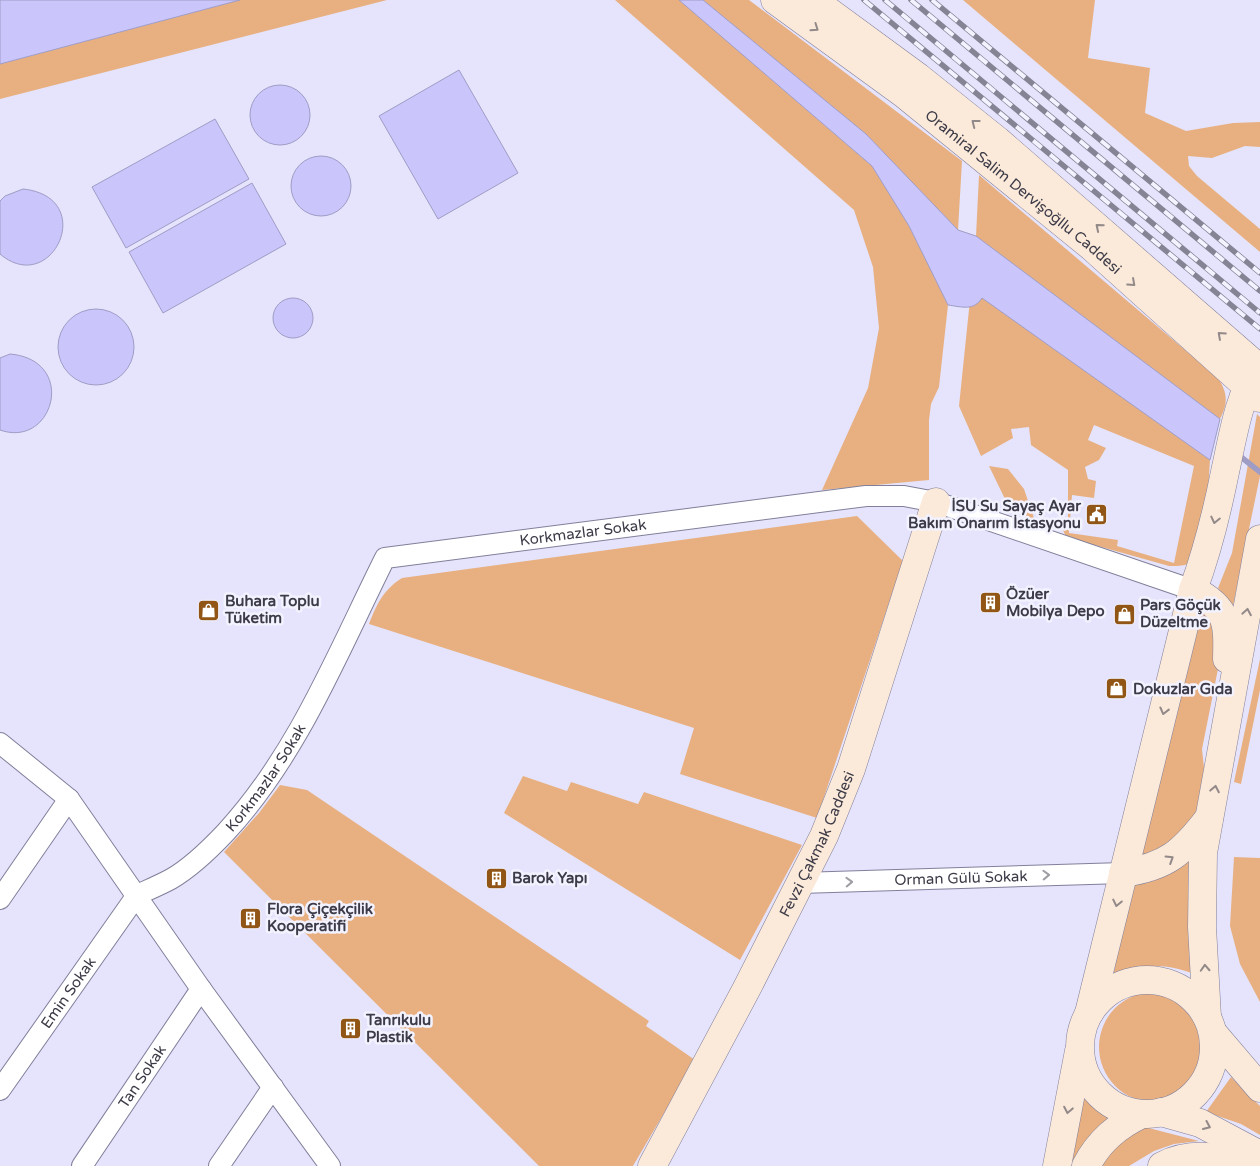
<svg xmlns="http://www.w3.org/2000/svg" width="1260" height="1166" font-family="'Varela Round',sans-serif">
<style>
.green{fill:#e8b081;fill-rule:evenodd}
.water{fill:#cac5fb;stroke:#9f9cc5}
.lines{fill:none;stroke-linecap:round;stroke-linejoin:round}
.stream{stroke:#9f9cc5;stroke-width:5.5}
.street-casing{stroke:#817f9a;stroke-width:22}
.secondary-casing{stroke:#817f9a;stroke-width:29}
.street{stroke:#fff;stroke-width:20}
.secondary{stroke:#fbe9da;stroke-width:28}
.rail-casing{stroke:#858495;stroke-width:5.5}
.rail{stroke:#f3f2ff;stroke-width:4;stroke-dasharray:11;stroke-linecap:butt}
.oneway{stroke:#928989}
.oneway2{stroke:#9e9da3}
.labels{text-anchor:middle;stroke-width:5;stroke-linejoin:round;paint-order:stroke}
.street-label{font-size:15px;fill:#3c3b47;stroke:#f3f2ff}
.poi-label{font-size:15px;font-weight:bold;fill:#3c3b47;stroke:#f3f2ff;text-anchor:start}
</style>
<rect width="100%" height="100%" fill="#e5e4fc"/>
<path class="green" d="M240,0H387L0,99V64Z
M615,0H679L872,166L909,226L948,305L939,387L931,404L929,420V480L822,490L868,388L879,328L873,267L854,210Z
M703,0H749L962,161L958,230L866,134Z
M963,0H1095L1088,58L1150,68L1145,113L1186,131L1233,123L1260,122V147L1245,146L1212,158L1188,156L1189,166L1197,176L1260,229V252Z
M979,175L1218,378C1228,393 1228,404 1220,419L976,236Z
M971,290L1210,460C1208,482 1209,556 1185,565C1181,566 1174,566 1169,566L1066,537L1060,523L1068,522V470L1031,445L1029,427L1011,429L1013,438L981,456L959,406ZM1094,425L1194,466L1174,563L1117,546L1118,540L1069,533L1072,495L1094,498L1096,481L1088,479L1085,467L1099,460L1106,448L1088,440Z
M1257,414L1260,417V476L1233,606L1218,588L1232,553Z
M989,466L1008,469L1024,489L1036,524L1005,499Z
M857,516L903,561L817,818L680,774L694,728L369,624C377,604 383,590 402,578Z
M1199,613H1208L1215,619L1219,664L1202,749L1205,777L1199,807L1192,823L1180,838L1138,861Z
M1260,659V690L1241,784L1234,782Z
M523,776L567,791L571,782L638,804L644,792L802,845L740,960L504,813Z
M280,785L307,790L649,1021L646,1026L695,1060L633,1166H539L224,852L259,813Z
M1194,854L1196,975C1167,963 1141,963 1113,976L1133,880Z
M1234,857L1260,858V1002L1240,964L1230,926Z
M1099 1047a55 55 0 1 1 110 0a55 55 0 1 1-110 0Z
M1231,1077L1260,1106V1135L1241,1124L1206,1112Z
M1086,1091L1111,1115L1101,1125L1075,1166H1069Z
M1141,1126L1199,1141L1174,1144L1154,1151L1129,1166H1098L1109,1144Z"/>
<path class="water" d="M0,0H240L0,64Z
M679,0H703L866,134L958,230L976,236L1220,419L1210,460L982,298C974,311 962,307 948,305L909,226L872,166Z
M459,70L518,173L438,219L379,116Z
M250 115a30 30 0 1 1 60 0a30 30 0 1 1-60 0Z
M215,119L249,179L126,248L92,187Z
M291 186a30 30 0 1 1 60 0a30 30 0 1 1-60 0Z
M252,183L286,244L163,313L129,252Z
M23,189C99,197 52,298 0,254V201L5,196Z
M273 318a20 20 0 1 1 40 0a20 20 0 1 1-40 0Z
M58 347a38 38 0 1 1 76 0a38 38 0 1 1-76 0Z
M10,354C78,360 54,449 0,430V358Z"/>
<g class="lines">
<path class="stream" d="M1236,453L1260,472"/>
<defs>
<g id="street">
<path d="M0,743L69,799L201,989L330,1166"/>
<path id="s1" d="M800,883L1123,873"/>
<path d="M0,899L69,799"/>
<path id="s2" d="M0,1090L137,895C148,890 160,885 171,879C192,867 210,849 226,832C298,754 338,652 385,558L866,496H904L936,502L1193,590"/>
<path id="s3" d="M82,1166L201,989"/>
<path d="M219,1166L273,1087"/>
</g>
<g id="secondary">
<path id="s4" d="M775,0L904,94L1092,247L1260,398"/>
<path d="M813,0L918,77L998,141L1260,369"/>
<path d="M1193,590C1228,608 1228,623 1227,659"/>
<path d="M1123,873C1167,867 1183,852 1209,818"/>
<circle cx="1147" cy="1047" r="67"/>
<path d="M1089,1013L1193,590C1207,552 1217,512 1225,472C1233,436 1238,399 1258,367"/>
<path d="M1207,1017L1202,927L1203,853L1260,539"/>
<path d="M1213,1033L1260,1088"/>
<path d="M1161,1112L1200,1123L1260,1155"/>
<path id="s5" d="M652,1166L747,988L824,836L851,769L936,502"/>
<path d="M1057,1166L1079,1051"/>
<path d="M1086,1166C1099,1141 1117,1126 1142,1114"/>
<path d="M1162,1166C1186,1153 1219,1154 1244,1166"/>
</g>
</defs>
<use href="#street" class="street-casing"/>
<use href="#secondary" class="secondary-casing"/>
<use href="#street" class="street"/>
<use href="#secondary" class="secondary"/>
<defs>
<path id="rail" d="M864,0L1260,329
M885,0L1260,313
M911,0L1260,291
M932,0L1260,273"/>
</defs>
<use href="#rail" class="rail-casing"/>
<use href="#rail" class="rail"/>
</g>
<defs><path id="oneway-chevron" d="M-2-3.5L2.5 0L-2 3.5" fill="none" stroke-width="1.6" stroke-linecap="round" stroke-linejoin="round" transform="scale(1.25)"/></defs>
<g class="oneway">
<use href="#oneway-chevron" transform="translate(815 28) rotate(35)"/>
<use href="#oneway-chevron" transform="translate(975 123) rotate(-142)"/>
<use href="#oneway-chevron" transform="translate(1099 227) rotate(-140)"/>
<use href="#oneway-chevron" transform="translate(1132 283) rotate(42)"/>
<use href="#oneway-chevron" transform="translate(1221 335) rotate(-138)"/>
<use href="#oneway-chevron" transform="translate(1215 520) rotate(103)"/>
<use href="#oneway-chevron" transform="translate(1247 612) rotate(-80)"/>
<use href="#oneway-chevron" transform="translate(1164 711) rotate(104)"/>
<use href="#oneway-chevron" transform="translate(1215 789) rotate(-79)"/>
<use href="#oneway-chevron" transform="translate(1170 859) rotate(-32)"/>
<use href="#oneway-chevron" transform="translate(1117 903) rotate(102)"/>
<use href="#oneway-chevron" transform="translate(1205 968) rotate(-93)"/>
<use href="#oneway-chevron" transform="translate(1068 1110) rotate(101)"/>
<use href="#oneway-chevron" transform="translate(1207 1126) rotate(24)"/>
</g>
<g class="oneway2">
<use href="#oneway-chevron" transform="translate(1046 875) rotate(-2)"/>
<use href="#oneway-chevron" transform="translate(849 882) rotate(-2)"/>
</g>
<defs>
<symbol id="civic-square" viewBox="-11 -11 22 22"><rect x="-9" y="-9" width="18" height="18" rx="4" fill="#915515" stroke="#f3f2ff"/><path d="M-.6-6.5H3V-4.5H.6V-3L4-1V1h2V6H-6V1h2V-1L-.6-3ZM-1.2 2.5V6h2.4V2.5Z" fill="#fff"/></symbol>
<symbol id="building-square" viewBox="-11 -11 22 22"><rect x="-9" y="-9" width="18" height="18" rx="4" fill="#915515" stroke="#f3f2ff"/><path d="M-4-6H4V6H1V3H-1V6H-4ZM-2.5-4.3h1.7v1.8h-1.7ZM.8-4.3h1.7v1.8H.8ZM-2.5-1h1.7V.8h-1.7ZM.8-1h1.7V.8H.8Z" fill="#fff"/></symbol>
<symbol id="shop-square" viewBox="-11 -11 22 22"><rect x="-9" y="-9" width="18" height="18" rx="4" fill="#915515" stroke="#f3f2ff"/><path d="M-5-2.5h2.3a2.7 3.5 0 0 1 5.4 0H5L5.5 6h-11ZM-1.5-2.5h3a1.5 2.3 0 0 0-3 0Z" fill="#fff"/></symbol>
</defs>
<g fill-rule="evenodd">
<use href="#civic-square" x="1084" y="502" width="25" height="25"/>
<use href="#building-square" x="978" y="590" width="25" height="25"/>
<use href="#shop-square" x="196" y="598" width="25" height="25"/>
<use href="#shop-square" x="1112" y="602" width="25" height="25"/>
<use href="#shop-square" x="1104" y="676" width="25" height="25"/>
<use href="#building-square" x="484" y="866" width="25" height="25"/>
<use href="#building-square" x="238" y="906" width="25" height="25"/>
<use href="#building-square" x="338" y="1016" width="25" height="25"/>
</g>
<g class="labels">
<g class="street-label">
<text dy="5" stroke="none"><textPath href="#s4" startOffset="314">Oramiral Salim Dervişoğllu Caddesi</textPath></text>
<text dy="5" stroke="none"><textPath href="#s2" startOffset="866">Korkmazlar Sokak</textPath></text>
<text dy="5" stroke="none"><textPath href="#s2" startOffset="416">Korkmazlar Sokak</textPath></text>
<text dy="5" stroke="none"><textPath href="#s5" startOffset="362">Fevzi Çakmak Caddesi</textPath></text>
<text dy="5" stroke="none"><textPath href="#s1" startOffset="161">Orman Gülü Sokak</textPath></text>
<text dy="5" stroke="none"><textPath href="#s2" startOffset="119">Emin Sokak</textPath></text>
<text dy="5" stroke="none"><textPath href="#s3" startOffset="108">Tan Sokak</textPath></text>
</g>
<g class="poi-label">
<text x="1081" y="511" text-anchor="end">İSU Su Sayaç Ayar<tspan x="1081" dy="17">Bakım Onarım İstasyonu</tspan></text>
<text x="1006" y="599">Özüer<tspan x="1006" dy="17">Mobilya Depo</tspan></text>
<text x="225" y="606">Buhara Toplu<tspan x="225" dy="17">Tüketim</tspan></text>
<text x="1140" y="610">Pars Göçük<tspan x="1140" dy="17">Düzeltme</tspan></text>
<text x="1133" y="694">Dokuzlar Gıda</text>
<text x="512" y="883">Barok Yapı</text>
<text x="267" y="914">Flora Çiçekçilik<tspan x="267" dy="17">Kooperatifi</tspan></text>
<text x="366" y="1025">Tanrıkulu<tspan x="366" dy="17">Plastik</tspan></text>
</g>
</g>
</svg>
